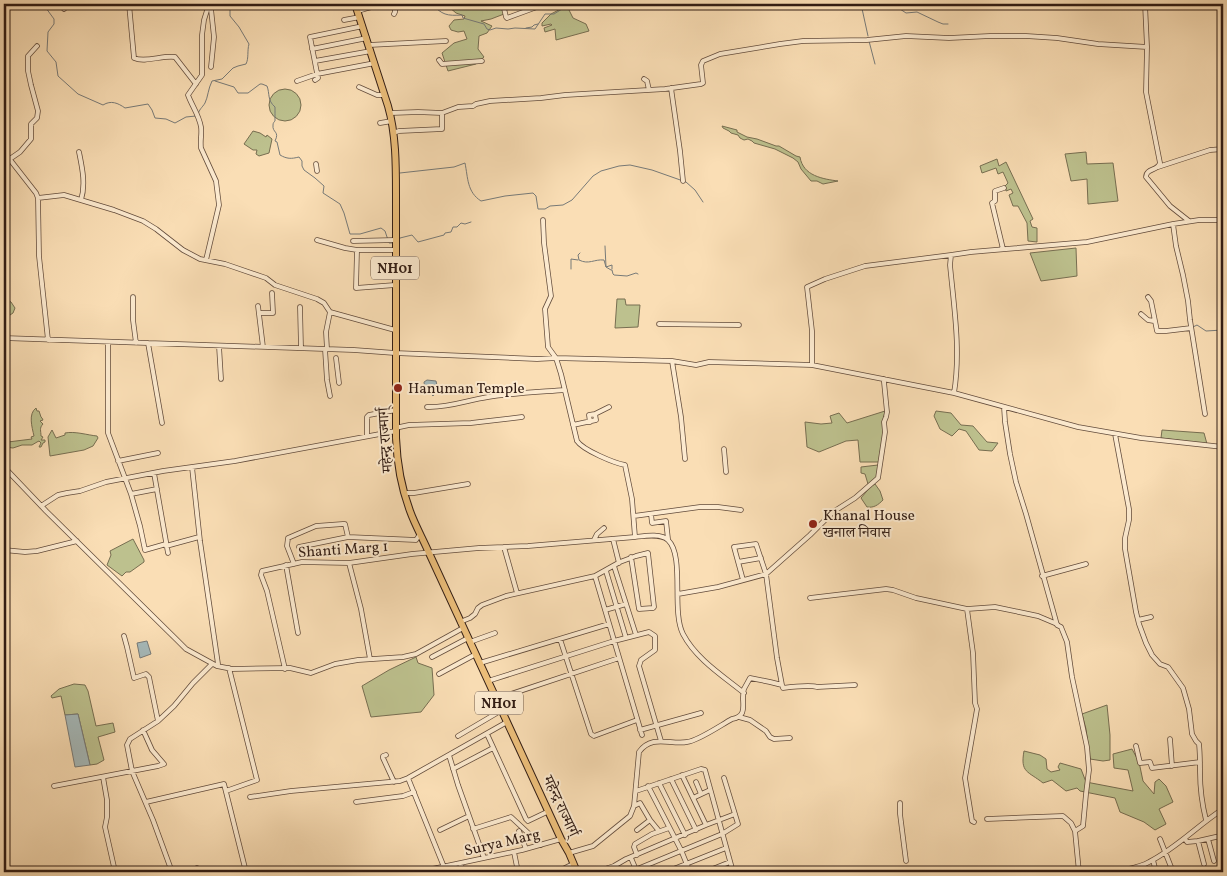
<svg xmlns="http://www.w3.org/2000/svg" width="1227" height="876" font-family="Vollkorn,'Noto Serif Devanagari',serif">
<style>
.green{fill:#bdc18e;stroke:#776e51}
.water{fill:#a5b9ba;stroke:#777a78}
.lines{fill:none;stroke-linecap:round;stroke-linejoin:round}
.stream{stroke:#777a78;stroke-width:1}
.minor-casing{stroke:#634c3c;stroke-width:5.5}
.highway-casing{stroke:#311c14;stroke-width:8}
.minor{stroke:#fceacf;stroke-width:4}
.highway{stroke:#edbf7a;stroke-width:6}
.poi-dot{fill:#8f2418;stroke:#fceacf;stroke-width:2}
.labels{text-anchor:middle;stroke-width:4;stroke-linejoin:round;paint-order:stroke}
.shield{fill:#fceacf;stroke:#6e5a4c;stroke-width:1}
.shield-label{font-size:14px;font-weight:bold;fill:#311c14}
.poi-label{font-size:15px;fill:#311c14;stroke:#fceacf;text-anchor:start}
.street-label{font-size:15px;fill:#311c14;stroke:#fceacf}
</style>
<rect width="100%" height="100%" fill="#fadeb5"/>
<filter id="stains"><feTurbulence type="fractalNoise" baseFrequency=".004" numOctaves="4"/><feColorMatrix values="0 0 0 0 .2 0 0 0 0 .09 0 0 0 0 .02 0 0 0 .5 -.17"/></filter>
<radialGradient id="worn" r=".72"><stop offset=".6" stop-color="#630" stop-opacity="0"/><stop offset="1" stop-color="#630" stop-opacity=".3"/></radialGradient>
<path class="green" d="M435,4H469L470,5L471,4H494L504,6V14L491,19L481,21L492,26L487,33L479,36L478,49L484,57L476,64L448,71L442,53L454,43L467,39L464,31L458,32L451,30L449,26L454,20L464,19L465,16L456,13L449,7L444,9Z
M570,4H578L569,10L573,18L586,24L589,31L556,40L555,29L545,32L544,28L552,25L551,24L542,26V23L551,14Z
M269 105a16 16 0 1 1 32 0a16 16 0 1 1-32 0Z
M722,126L737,130V132L747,137L757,139L776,146H779L796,156L800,157C803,176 823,179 838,181L823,184L817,181H811L801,169L798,162L793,158L775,149L754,143L752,141L748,139L744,140L740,138L738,135L731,133L729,131L723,128Z
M253,131L260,133L266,137L267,135L272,139L269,153L259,156L256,154L257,150H253L244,144Z
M1086,152L1087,164L1113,163L1118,201L1088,204L1087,179L1071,181L1065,154Z
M997,159L999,166L1006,162L1033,219L1030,221L1032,227L1037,228V242L1028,241L1027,223L1018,206H1013L1009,195L1013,193L1011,189L1006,191L1005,186L1008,183L1003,172L998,174L996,168L982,173L980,166Z
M1076,248L1077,276L1041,281L1030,253Z
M6,299L11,302L15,308L13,313L7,317L4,316V300Z
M617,299H625L626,305H640L638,327L615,328Z
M36,408L37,411H39L41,417L42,418L43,420L40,421L43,424C39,428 41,431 41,436L43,437L41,440H45V442L43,443L41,447H39L41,443L39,441L37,442L32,445H22L13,448L5,447V443L8,442L32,439L31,437L34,436C32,427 28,414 36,408Z
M885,411L883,421L884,432L879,462H860L858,440L846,441L819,452L807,447L805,422L821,424L832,423L830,416L839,413L847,423Z
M936,411L951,413L961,425L973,426L987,442L998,443L992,451L979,450L966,431L959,429L952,436L940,429L934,416Z
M52,430L56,438L65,435V433C75,431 87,435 97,436L98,438L93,446L84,450L50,456L48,437Z
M1162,430L1204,433L1207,444L1161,438Z
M878,465V478L868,484L865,474L861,473V467Z
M875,484L880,491L883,500C878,505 874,508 867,507L861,498L871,486Z
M133,539L144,560V562L130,572H126L122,576L107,565L111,555L110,551Z
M416,657L418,663L432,668L434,695L421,712L371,717L362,686L389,670Z
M74,684L85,685L88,691L96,726L113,723L115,732L98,737L104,760L97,764L90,765L78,714L65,715L61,696L52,698L51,696L59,689Z
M1107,705L1110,735V760L1103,761L1090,759L1086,729L1082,714Z
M1132,749L1139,762L1143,781L1154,794L1155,782L1159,779L1166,786L1173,802L1159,809L1166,824L1155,830L1144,822L1120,812L1115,798L1080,791L1077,788L1066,791L1052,780L1043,783C1028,771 1020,773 1024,751L1040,755L1046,759L1047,769L1051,772L1060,770L1058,767L1060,763L1081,769L1086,782L1133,791L1128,770L1114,768L1113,754Z"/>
<path class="water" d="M427,380L436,381L438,390L433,396L431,394L427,393L425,390L424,382Z
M147,641L151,654L140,658L137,643Z
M78,714L90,765L75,767L65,715Z"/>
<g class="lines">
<path class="stream" d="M43,4L54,19V24L48,32L47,51L56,62L58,76L78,94L103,105C111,100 118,103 125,108L148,104L152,110L155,118L166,119L175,123L186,117L196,116
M432,4C442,15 447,16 462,15L463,18L484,24L487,29L490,30L496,28L508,29L515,28L535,29L545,14H554L570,4
M861,4L868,36
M899,4L900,9L906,13L917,12L938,22L943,24H948
M526,28L532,27L534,25L538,24
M869,41L875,64
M215,81L234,87L238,93H248L260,84H262L267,86C270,94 267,100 275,107C275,111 275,116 275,121C274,122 273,123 273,125C272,133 280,131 275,141L277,142L280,155C287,159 291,159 299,157L302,161V166L304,170L315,178L324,186L323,193L340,204L344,213L350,234H360L381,228L385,231L389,243H393
M198,115C199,109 202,108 205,103C208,97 208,89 212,81L222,79L233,68L238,66L246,64C249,58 247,51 249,44L239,27L230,16V6L231,4
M400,173L454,167L465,163C468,178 467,192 481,201L505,196L533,193L536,196L538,209H545L550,206L563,205L572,200L593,176L601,171L619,166L630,165L652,170L686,182L695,190L703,202
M398,241L400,238L412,235L418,242L444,235L445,233L451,232L453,227H457L461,223L465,224L471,222
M605,246L606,267L612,265V269
M580,253L578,255L579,260C589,265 594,259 604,260L606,267L611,270H612L613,274L614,275L627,276L636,273L638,274
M571,269V259L578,260
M1191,328L1197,325L1206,331L1223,330"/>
<defs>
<path id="minor" d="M129,4L134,58C145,63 163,55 175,57L196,84
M503,4L506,17L507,18L545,4
M1145,4L1147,47L1146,92L1160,163C1158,171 1146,168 1146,177L1170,206L1189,221
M209,6L211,9L214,37L211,67
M470,7L474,4
M64,9L69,4
M358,11C368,8 385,2 395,8V12L394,14
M344,20L360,17
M369,45L446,41
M312,49L367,38
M439,60L442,64L482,61
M315,61L371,51
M644,79L647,81L649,90
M315,80L318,78L310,37L363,26
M297,81L317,74L375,63
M359,87L377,95H385
M671,88L680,151L683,181
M391,113L418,112L442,113L458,107L473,106L476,104L490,101L541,98L565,95L665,89L701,84L703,83L701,65L703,61L720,54L780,44L803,41L867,40L906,36L949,38L990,36H1026L1057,38L1098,44L1147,47
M380,123L392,121
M393,133L399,131L442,129V113
M4,152L36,193L38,198L39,256L48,340
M79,152C82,167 86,184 81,200
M4,163L20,152L31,139V124L37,118L38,111L31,85L28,71V56L37,46
M316,164L317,171
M1158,167L1210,150L1223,149
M38,198L64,195L114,210L143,221L156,229L183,250L200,259L225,264L266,278L275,285L317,299L324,303L330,312L395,330
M1173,224L1176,246L1183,275L1188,301L1190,320L1205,414
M317,240L345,248L357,250H395
M353,241L395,240
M1003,249L992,203L995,201V191L1004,188
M357,250L356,288L395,285
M951,255L950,265C954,307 961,351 954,393
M206,260L219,205L216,181L201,148C200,140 202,134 201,127C199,115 192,106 188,95L202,75V35L204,20L209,4
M133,297V320L136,343
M1148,297L1151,301L1157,331H1166L1191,328
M258,306L263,347
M300,307L301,348
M259,313H273L272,293
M1141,314L1148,320L1154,321
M659,324L739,325
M4,338L354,350L395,353L537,359L556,358L672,361L696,365L709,362L812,365L954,393L1078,427L1141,438L1223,447
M108,342V433L131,494L140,526L145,550L166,544
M148,343L162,423
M219,346L221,379
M325,349L327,380L330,396
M327,349L326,332L330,312
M336,358L339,383
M672,361L681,417L685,459
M812,365V331L807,287L825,279L865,266L951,255L971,252L1087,242L1173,224L1199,220H1223
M427,407C448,408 468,400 488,397C514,393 539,392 565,390
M1004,407L1005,422L1010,454L1016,482L1026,514L1054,614L1057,625L1061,627L1067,642L1072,677L1087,747L1089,770L1086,794L1083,826L1075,831
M590,422L589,415L595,414L609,407
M573,425L596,420L595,414
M395,428L409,425L471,423L522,417
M1115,434L1129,509V520L1125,538V549L1136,612L1139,624L1146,643L1152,655L1160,664L1168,667L1183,688L1189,709L1192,734L1196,741L1199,744C1200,753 1200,762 1200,772C1200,788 1202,804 1206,820
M367,436V417L369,415L396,410
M724,449L726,472
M118,461L158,453
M4,467L46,511L178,641L186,649L217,666L232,669L290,668L311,673L335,664L358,660L403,657L416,654L463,628
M192,467L200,541L218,664L217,666
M154,473L168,553
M404,493H414L468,484
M131,494L157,489
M41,506L58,495L67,493L80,491L106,482L163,471L235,461L396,431
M651,514L652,523L666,521L668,539
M634,516L700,507H718L741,510
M635,537C644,536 661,533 668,540C685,556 671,611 683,634C696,659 723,676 744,693
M613,539L619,563
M594,540L597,534L604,528
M166,546L199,537
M299,547L348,537L416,540L420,534
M504,547L517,593
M4,550L25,552L37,551L77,541
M738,562L761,558
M349,563L361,609L370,659
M294,564L287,546L288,538L316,526L343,524H345L348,537
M286,565L298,633
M614,566L636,635
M606,571L626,638
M595,576L642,735
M1042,576L1086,564
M743,580L734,547L756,544L766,574L777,658L782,685
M678,594L718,587L766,574L810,535L833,512L855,498L878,478L885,432L884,422L886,417L887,412L884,382V379
M810,598L886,589L893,590L916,598L967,609
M605,610L626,604
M1138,620L1151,617
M460,622L470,618L475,614L478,608L482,605L506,596L595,576L620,562L636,556L648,553L654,607L653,608L639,609L631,557
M124,636L127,647L134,678L146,674L149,677L158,721
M560,639L591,734L594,736L637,720
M470,642L495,633
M432,657L468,638
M480,663L609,624
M285,669L267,591L261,575L262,571L302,562L349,563L412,554L479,548L528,546L635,537L632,499L625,465C614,463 583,450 577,441L561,374L556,358L548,347L545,309L551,296L544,243L543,220
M439,674L476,654
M488,681L614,641L649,632L655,636V650L641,660L639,666L661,741
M496,699L619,658
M739,717L750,720L766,731L770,737L774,739L790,738
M640,730L701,713
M487,734L526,819L528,821L549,811
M458,736L502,710
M1170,739L1172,766
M1136,746L1140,763L1150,762L1152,768L1200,762
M386,755L383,756V758L394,782
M449,755L458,785L484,858
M453,769L493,748
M682,775L706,825
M103,777L107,800V817L105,827L114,867
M408,778L446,872
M671,779L696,830
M696,782L701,794
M659,783L685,835
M54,786L158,766L164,764L152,750L143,730
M648,786L681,850L690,872
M226,791L257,780L229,668
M636,791L701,769L705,770L733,872
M250,797L291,791L400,781L408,778L507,722
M693,798L710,790
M146,802L224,784L246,872
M356,802L403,796L414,792
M900,803V814L906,861
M634,806L640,803L650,820L637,830
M987,819L1063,816L1071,823L1075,831L1079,872
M650,820L659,831
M974,822L972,821L965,778L977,709L975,703L973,653L967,609L995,607L1038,616L1057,624
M473,829L511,817L541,845
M440,830L469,816
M519,831L526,849
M1160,839L1171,867
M1185,839L1187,842L1198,841L1220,836L1223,850
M1208,839L1214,861
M1198,841L1204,864
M514,852L518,872
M569,853L593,846L630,816L634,806L639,752C652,734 670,745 687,742C698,741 721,725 732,719C750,716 740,701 744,689C746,685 748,682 750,678L770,682L782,685L783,688C791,687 811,685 817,687L855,685
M637,855L634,847L635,844L652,834L669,828
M631,858L637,872
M1153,860L1156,872
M1143,865L1144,872
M197,868L198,872
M172,872L153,820L132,771L127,745L130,739L158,721L174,706L193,683L212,664
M418,872L522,850L561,839
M460,872L463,869L460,864
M557,872L573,864
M596,872L614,866L626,859L706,825L735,814
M630,872L722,834L738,824L724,778
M666,872L726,848
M705,872L730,862
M1115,872C1126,869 1139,868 1149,862C1177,848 1198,825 1223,809"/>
<path id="highway" d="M355,4L388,106C396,134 396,165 396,194V438C397,463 401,487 410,511C415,525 423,539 429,553L561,839L569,853L577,872"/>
</defs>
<use href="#minor" class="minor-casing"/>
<use href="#highway" class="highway-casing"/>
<use href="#minor" class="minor"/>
<use href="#highway" class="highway"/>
</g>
<g class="poi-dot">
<circle cx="398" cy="388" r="5"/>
<circle cx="813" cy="524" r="5"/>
</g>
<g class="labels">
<g class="shield">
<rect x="371" y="256.5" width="48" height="23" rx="4"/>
<rect x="475" y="691.5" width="48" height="23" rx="4"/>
</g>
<g class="shield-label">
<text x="395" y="273">NH01</text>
<text x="499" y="708">NH01</text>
</g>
<g class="poi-label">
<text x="408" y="393">Hanuman Temple</text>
<text x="823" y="520">Khanal House<tspan x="823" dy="17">खनाल निवास</tspan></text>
</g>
<g class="street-label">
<text transform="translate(385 440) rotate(-94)" y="5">महेन्द्र राज्मार्ग्</text>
<text transform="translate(343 549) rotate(-4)" y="5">Shanti Marg 1</text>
<text transform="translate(561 806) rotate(65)" y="5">महेन्द्र राज्मार्ग्</text>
<text transform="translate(502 842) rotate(-13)" y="5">Surya Marg</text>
</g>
</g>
<rect width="1227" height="876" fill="none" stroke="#fadeb5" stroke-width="20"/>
<rect x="5" y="5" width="1217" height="866" fill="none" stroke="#311c14" stroke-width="2.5"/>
<rect x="10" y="10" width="1207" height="856" fill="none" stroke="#311c14"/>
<rect width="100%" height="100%" filter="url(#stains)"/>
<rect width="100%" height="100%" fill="url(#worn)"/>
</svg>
